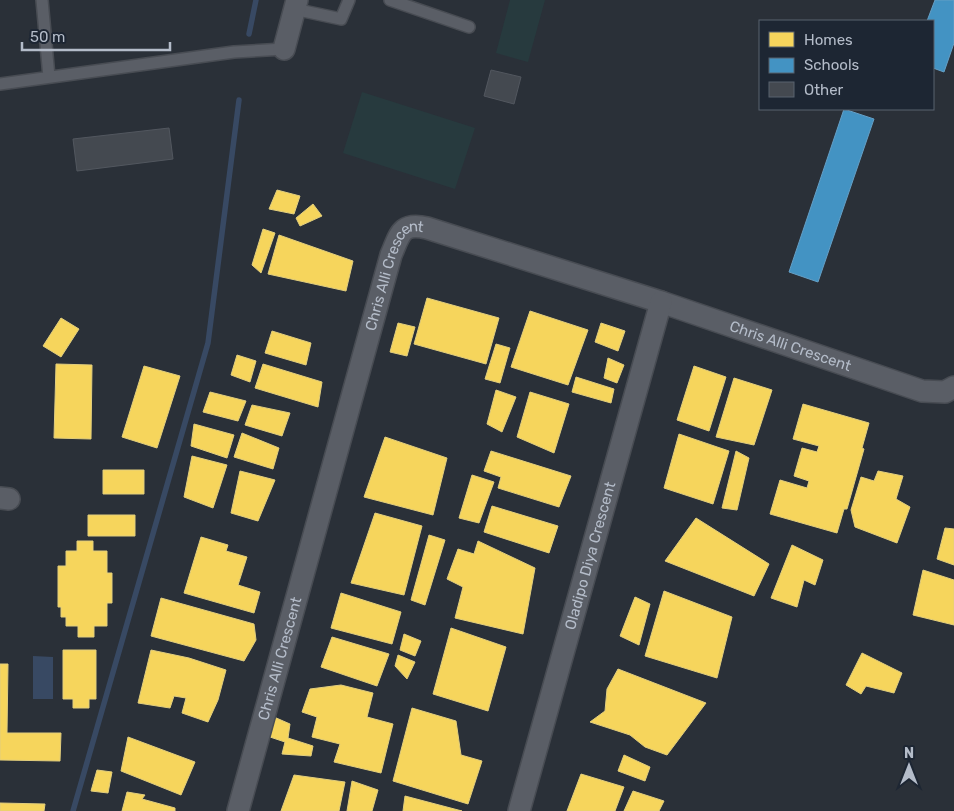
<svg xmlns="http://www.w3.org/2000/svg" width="954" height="811" font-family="Rubik,sans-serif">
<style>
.green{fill:#273a3e}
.water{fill:#384963}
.homes{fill:#f6d55c;stroke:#e2ce7d}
.schools{fill:#4393c3;stroke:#659fc5}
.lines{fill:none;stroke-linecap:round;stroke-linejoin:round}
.stream{stroke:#384963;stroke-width:5.5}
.building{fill:#444950;stroke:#52575f}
.service-casing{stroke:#484c53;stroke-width:14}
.minor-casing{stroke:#484c53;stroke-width:24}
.service{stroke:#5a5e66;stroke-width:11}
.minor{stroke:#5a5e66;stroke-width:21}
.labels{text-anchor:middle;stroke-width:5;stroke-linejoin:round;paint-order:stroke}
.street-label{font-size:15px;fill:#b4bcc9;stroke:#1d2633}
</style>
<rect width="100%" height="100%" fill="#2a3038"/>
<path class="green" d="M510,0H545L528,62L496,53Z
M362,92L475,128L455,189L343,153Z"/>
<path class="water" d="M33,656L53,657V699H33Z"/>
<path class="homes" d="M277,190L300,196L294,214L269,209Z
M313,204L322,216L300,226L296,218Z
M263,229L275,233L261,273L252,265Z
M279,235L353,261L346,291L268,274Z
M427,298L499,318L486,364L414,344Z
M530,311L588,330L568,385L511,367Z
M61,318L79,329L61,357L43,346Z
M398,323L415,327L407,356L390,352Z
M601,323L625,331L618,351L595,342Z
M272,331L311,343L306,365L265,353Z
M496,344L510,348L500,383L485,379Z
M237,355L256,361L250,382L231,375Z
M608,358L624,365L617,383L604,378Z
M56,364L92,365L91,439L54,438Z
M263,364L322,382L318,407L255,388Z
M144,366L180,376L157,448L122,437Z
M694,366L726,377L709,431L677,420Z
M576,377L614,389L611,403L572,392Z
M734,378L772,390L754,445L716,437Z
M496,390L516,397L502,432L487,424Z
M210,392L246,401L238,421L203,412Z
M530,392L569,404L554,453L517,437Z
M803,404L869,423L862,448L864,449L847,509H844L837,533L770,514L780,480L807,488L809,481L794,476L802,448L817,452L819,446L793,439Z
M252,405L290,413L282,436L245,425Z
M194,424L234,435L227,458L191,446Z
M242,433L279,448L273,469L234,457Z
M679,434L729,451L713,504L664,488Z
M385,437L447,458L433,515L364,497Z
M491,451L571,476L559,507L498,488L501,477L484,471Z
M736,451L749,458L737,510L722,508Z
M192,456L227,465L213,508L184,497Z
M103,470H144V494H103Z
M240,471L275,480L258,521L231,513Z
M878,471L903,476L896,499L910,507L897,543L855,527L851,510L861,477L874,481Z
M472,475L494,482L479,523L459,518Z
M492,506L558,526L549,553L484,532Z
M375,513L422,526L404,595L351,583Z
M88,515H135V536H88Z
M696,518L769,564L754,596L665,561Z
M945,528L954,529V565L937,559Z
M429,535L445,540L425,605L411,600Z
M201,537L228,545L226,551L247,557L238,585L260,592L254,613L184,593Z
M77,541H93V551H107V573H112V603H107V626H94V637H78V626H66V617H61V607H58V566H66V551H77Z
M478,541L535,568L523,634L455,618L463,587L447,579L458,549L474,554Z
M792,545L823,560L815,585L804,580L797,607L771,598Z
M923,570L954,580V625L913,615Z
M664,591L732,617L717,678L645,656Z
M341,593L401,612L392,644L331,628Z
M635,597L650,604L639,645L620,636Z
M161,598L254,624L256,640L244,661L151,636Z
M451,628L506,647L488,711L433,694Z
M404,634L421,641L415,656L400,650Z
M332,637L389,654L377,686L321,667Z
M63,650H96V699H89V708H73V699H63Z
M151,650L189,658L226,670L218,700L208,722L182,713L186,698L174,696L170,708L138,703Z
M862,653L902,673L894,693L866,686L861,694L846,685Z
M398,655L415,662L407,679L395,666Z
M0,664H8L7,733H61L60,761L0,760Z
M618,669L706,703L667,755L645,747L630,735L590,722L605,711L607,689Z
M341,685L373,693L367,717L393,724L381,773L334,762L340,744L312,737L317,717L302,712L310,689Z
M412,708L456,721L461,755L482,761L468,804L393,781Z
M274,717L290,724L288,738L313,746L311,756L282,754L285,742L270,737Z
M128,737L195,762L181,795L121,771Z
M624,755L650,767L645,781L618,771Z
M97,770L112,772L108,793L91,791Z
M581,774L624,787L615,811H567Z
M294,775L345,782L339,811H281Z
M352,781L378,790L372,811H347Z
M633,791L664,801L659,811H624Z
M127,792L145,795L142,799L175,808V811H122Z
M405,796L462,811H403Z
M0,803L45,804L44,811H0Z"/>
<path class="schools" d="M935,0H954V43L944,72L933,68V21H927Z
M844,109L874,119L818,282L789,272Z"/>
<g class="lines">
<path class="stream" d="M249,34L256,0
M73,811L208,343L239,100"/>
</g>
<path class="building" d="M491,70L521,77L514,104L484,96Z
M169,128L173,159L77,171L73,139Z"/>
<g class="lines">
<defs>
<path id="service" d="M42,0L49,77
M390,0L469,27
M294,9L341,19L349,0
M0,84L234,52L284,49"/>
<g id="minor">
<path d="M284,49L297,0"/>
<path d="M0,498L9,499"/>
<path id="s1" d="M238,811L391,255C400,234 401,222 427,228L661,302L922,391L945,392L954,387"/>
<path id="s2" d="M519,811L661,302"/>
</g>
</defs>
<use href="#service" class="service-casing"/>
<use href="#minor" class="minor-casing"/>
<use href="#service" class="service"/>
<use href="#minor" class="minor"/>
</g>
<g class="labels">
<g class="street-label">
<text dy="5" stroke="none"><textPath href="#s1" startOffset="562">Chris Alli Crescent</textPath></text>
<text dy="5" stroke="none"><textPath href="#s1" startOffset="1011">Chris Alli Crescent</textPath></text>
<text dy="5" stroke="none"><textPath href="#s2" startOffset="265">Oladipo Diya Crescent</textPath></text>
<text dy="5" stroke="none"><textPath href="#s1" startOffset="158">Chris Alli Crescent</textPath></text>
</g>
</g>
<rect x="759" y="20" width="175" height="90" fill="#1d2633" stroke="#59626f"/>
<rect x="769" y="32" width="25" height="15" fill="#f6d55c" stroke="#59626f"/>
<text x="804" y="45" font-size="15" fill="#b4bcc9">Homes</text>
<rect x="769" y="58" width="25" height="15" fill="#4393c3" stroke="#59626f"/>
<text x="804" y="70" font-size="15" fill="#b4bcc9">Schools</text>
<rect x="769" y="82" width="25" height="15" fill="#444950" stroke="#59626f"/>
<text x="804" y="95" font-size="15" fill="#b4bcc9">Other</text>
<g transform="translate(909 766)" stroke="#1d2633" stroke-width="4" paint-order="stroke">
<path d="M0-4L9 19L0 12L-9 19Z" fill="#b4bcc9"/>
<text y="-8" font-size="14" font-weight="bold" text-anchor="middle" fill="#b4bcc9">N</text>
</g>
<path d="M22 42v8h148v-8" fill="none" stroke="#b4bcc9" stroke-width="2.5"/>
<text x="30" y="42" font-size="15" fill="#b4bcc9" stroke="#1d2633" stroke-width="4" paint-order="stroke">50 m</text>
</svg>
